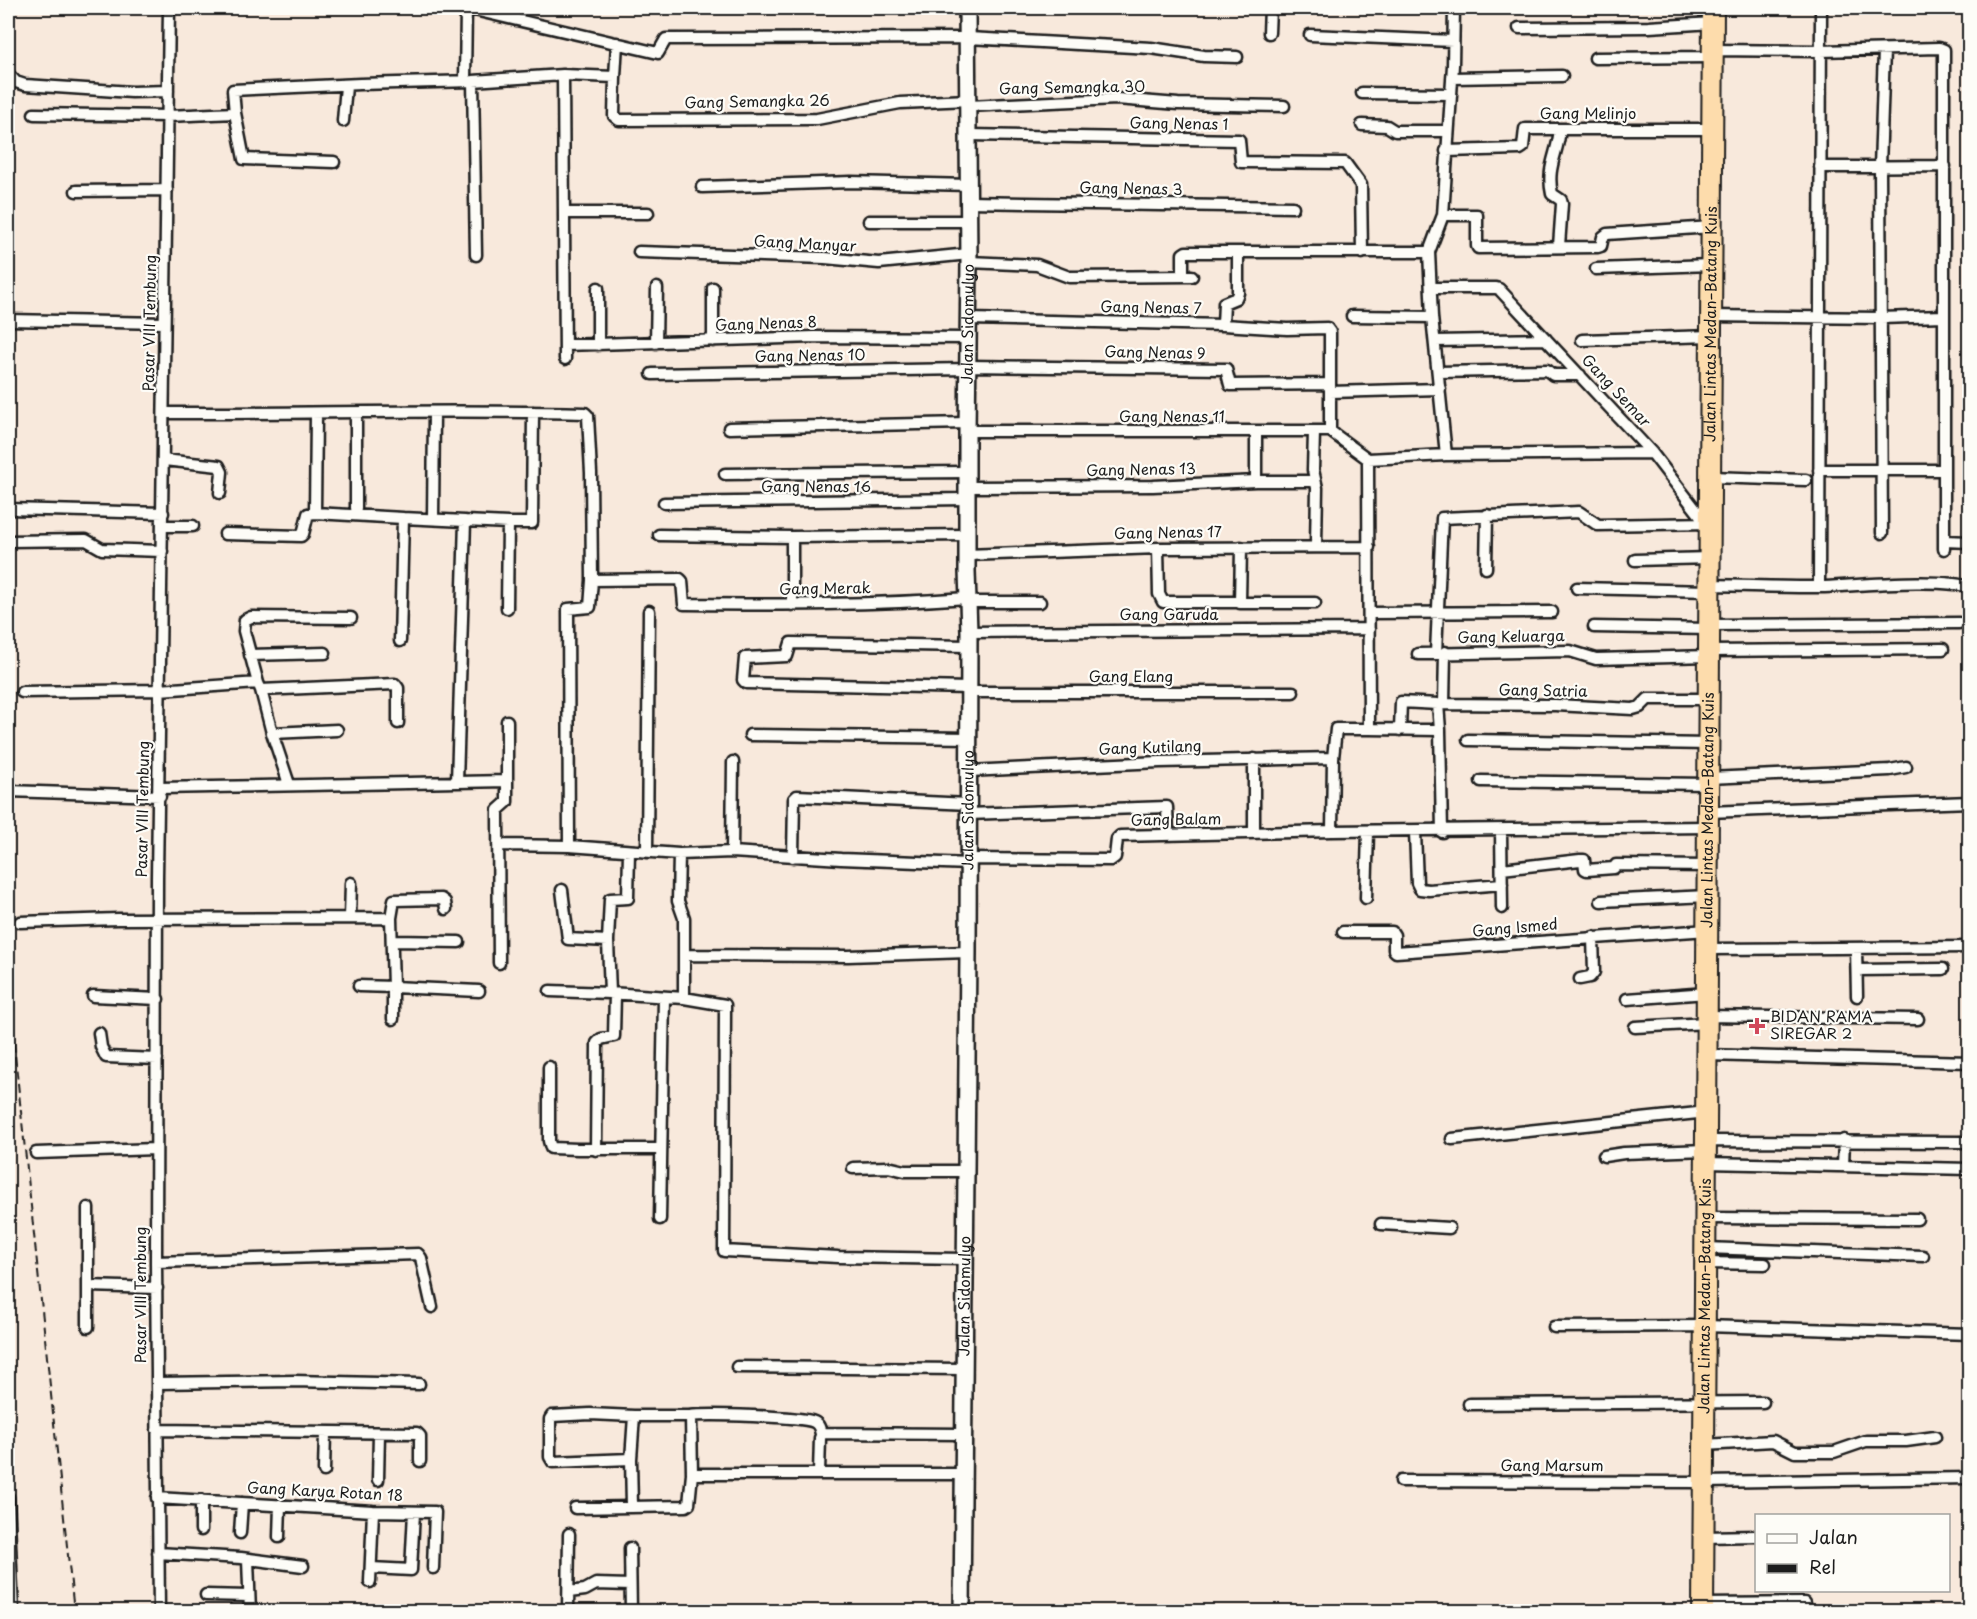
<svg xmlns="http://www.w3.org/2000/svg" width="1977" height="1619" font-family="'Playpen Sans',sans-serif">
<style>
.lines{fill:none;stroke-linecap:round;stroke-linejoin:round}
.street-casing{stroke:#1c1c1c;stroke-width:15}
.secondary-casing{stroke:#1c1c1c;stroke-width:20}
.highway-casing{stroke:#1c1c1c;stroke-width:24}
.street{stroke:#fdfcf7;stroke-width:10}
.secondary{stroke:#fdfcf7;stroke-width:15}
.highway{stroke:#fddcac;stroke-width:20}
.rail{stroke:#1c1c1c;stroke-width:2;stroke-dasharray:9 4.5;stroke-linecap:butt}
.poi-dot{fill:#d1495b;stroke:#fdfcf7;stroke-width:2}
.labels{text-anchor:middle;stroke-width:4.5;stroke-linejoin:round;paint-order:stroke}
.street-label{font-size:15px;fill:#1c1c1c;stroke:#fdfcf7}
.poi-label{font-size:15px;fill:#1c1c1c;stroke:#fdfcf7;text-anchor:start}
</style>
<rect width="100%" height="100%" fill="#f8e9dc"/>
<filter id="ink" filterUnits="userSpaceOnUse"><feTurbulence type="fractalNoise" baseFrequency=".0167" numOctaves="2"/><feDisplacementMap in="SourceGraphic" scale="12" xChannelSelector="R" yChannelSelector="G"/><feConvolveMatrix kernelMatrix="1 2 1 2 8 2 1 2 1" color-interpolation-filters="sRGB"/></filter>
<g filter="url(#ink)">
<g class="lines">
<defs>
<path id="street" d="M466,8L658,53L666,39L968,38L1151,48L1204,56L1237,57
M1454,8L1453,65L1443,215L1429,252L1432,317L1446,455L1368,459L1369,729H1336L1333,758L1332,831L1708,827
M1519,28L1649,27L1713,23
M1269,33L1270,8
M1310,35L1453,41
M1712,50L1820,51L1939,48L1944,50V549
M1595,58L1712,57
M8,74L16,82L25,85L132,92L168,91
M563,75L565,359
M615,77L617,43
M1452,78L1562,76
M465,81L466,8
M473,81L476,255
M1362,93L1451,94
M969,106L1117,99L1178,104L1284,106
M34,114L168,116L235,113
M343,121L346,86
M1362,125L1387,126L1395,131H1448
M969,135L1239,140L1241,162L1345,163L1361,185L1362,253
M1446,151L1520,149L1523,147L1525,129H1712
M334,162L244,159L235,113L233,90L360,84L473,81L563,75L615,77L614,116L619,120L817,119L900,103L969,100
M1820,167L1945,166
M702,187L851,182L969,185
M76,191L167,190
M968,202L1293,207
M564,213H648
M1443,215H1477V246L1478,248L1598,247L1601,246L1603,237L1607,234L1712,227
M869,221H969
M1559,246L1562,204L1561,200L1552,194C1546,167 1558,154 1560,129
M639,252L825,258L879,263L969,254
M969,262L1037,265L1069,277L1192,276
M1596,269L1711,265
M1183,276V254L1186,252H1429
M713,288V341
M1431,288H1496L1499,289L1652,453L1706,523
M1352,316L1432,317
M1711,316L1881,318L1943,316
M969,319L1223,325L1287,329L1327,328L1330,332V431
M8,320L164,323
M1223,325L1224,303L1236,298L1238,293V252
M1582,340L1711,336
M1435,341L1546,339
M656,343L657,288
M565,345L814,337L968,338
M598,345V288
M968,366L1226,369L1230,385L1330,384
M1438,372L1547,370L1553,375H1580
M652,374L968,369
M1330,392L1440,389
M164,413C305,414 445,409 585,413L588,416L591,473L592,580L680,579L682,581L684,604H687C780,605 873,605 967,598
M356,413V508
M729,428L967,423
M967,431H1330L1368,459
M1314,432L1313,470L1317,488L1316,546
M1446,455L1652,453
M164,460L219,466L222,472L220,493
M1819,470H1943
M725,474L967,472
M1710,477L1806,480
M1256,481V432
M967,487L1153,486L1256,481H1315
M664,503L967,499
M8,509L163,513
M315,513L316,414
M433,519L434,412
M465,521L508,523
M162,526H193
M1882,533L1880,167L1884,50
M225,534L301,536L303,534L308,514L315,513L403,518
M659,535L792,537L967,535
M8,541L86,540L102,549L162,551
M1944,541L1970,542
M1241,547L1240,603H1315
M1158,548L1159,594L1163,602H1239
M967,555L1158,548L1369,547
M1635,560L1710,558
M1486,568L1487,515
M1710,585C1747,586 1784,587 1821,587C1850,586 1949,577 1970,588
M1819,587L1821,8
M1577,588L1710,591
M967,602H1040
M792,605V537
M507,608L508,523H532L533,412
M1369,613L1552,612
M1710,625L1959,623
M1594,627L1710,629
M969,632L1369,629
M400,641L403,518L465,521L457,782
M1710,651L1943,649
M1436,653L1442,518L1579,512L1598,525L1710,523
M1418,654L1570,651L1596,659L1710,656
M250,655L325,653
M258,683L244,631L245,620L251,617L351,618
M969,688L746,683L743,680L745,658L787,656L791,643L969,646
M261,690L272,733L289,784
M22,692L159,690L258,683L261,690L395,684L398,688V723
M969,692H1293
M1438,704L1440,730
M1444,704L1445,652
M1369,729L1440,730L1442,832
M1400,730L1401,702L1438,704L1555,705L1633,709L1640,707L1648,699H1709
M272,733L337,730
M750,735L969,738
M1468,740L1709,744
M969,771L1160,762L1333,758
M1708,778L1890,770L1906,767
M1481,781L1708,784
M160,788L507,781
M8,791L160,796
M1708,812L1970,802
M968,814L1167,807L1168,835
M1501,831L1502,908
M1415,832L1417,883L1420,889L1429,890L1502,884
M1254,833V759
M498,845L569,846L679,854L732,852L841,859L969,864
M569,846L568,609L590,607L592,580
M647,852L649,611
M732,852L733,762
M679,854L678,901L684,918V998
M793,857L794,799L797,796L969,804
M969,859L1111,860L1115,857L1117,839L1120,836L1332,831
M1502,869L1580,860H1584L1585,869L1587,870L1614,868L1616,865L1708,866
M562,890L568,939L608,941L610,993L684,998L725,1005L724,1251L838,1257L964,1259
M1366,898L1368,832
M1601,901L1708,896
M350,918L351,883
M20,922L118,919L391,918
M1343,932H1392L1394,935V950L1396,952L1708,930
M392,941L459,942
M608,941L610,899L628,898L629,851
M1856,948L1857,996
M1707,949L1970,947
M684,955L848,956L968,952
M499,963L498,817V810L507,802V721
M1857,970L1943,969
M1580,979L1590,977L1594,972L1593,937
M359,986L393,987L391,918L394,900L441,899L445,902L446,909
M550,991L610,993
M93,996L158,999
M1627,999L1707,993
M1707,1016L1918,1019
M393,1019V987L479,991
M1635,1027L1707,1023
M99,1033L101,1047L106,1057L157,1059
M1707,1055L1970,1062
M549,1067V1141L551,1148L578,1149H660
M1452,1139L1707,1112
M1706,1141L1966,1142L1970,1145
M596,1150L597,1043L601,1039L614,1036L615,994
M36,1153L156,1149
M1604,1156L1624,1153L1706,1150
M1706,1163L1970,1169
M1843,1166L1844,1140
M853,1168L888,1167L905,1171H965
M88,1208V1327
M1706,1218L1917,1219
M660,1219L664,998
M1381,1224L1449,1228
M1706,1248L1923,1256
M156,1262L418,1254L421,1258L432,1307
M1706,1263L1765,1264
M88,1286L157,1288
M1554,1327L1705,1326L1970,1334
M737,1367L964,1369
M157,1383L294,1381L419,1384
M1469,1404L1763,1402
M690,1416C705,1414 801,1416 814,1422C819,1424 820,1429 821,1434
M157,1430L417,1433L420,1436V1461
M1704,1445L1773,1441L1795,1452H1834L1866,1441H1906L1935,1437
M631,1459L632,1506
M324,1471L325,1433
M819,1473L820,1438L822,1433L963,1434
M692,1474H963
M378,1480L379,1433
M1401,1481L1703,1482L1970,1478
M8,1497L13,1612
M157,1498L373,1511L435,1512L433,1568
M575,1508L686,1506L689,1504L692,1474L691,1418L689,1416H634L631,1459L553,1462L550,1457V1419L552,1416L590,1414L634,1416
M201,1530V1500
M240,1533L242,1503
M279,1537L280,1505
M1703,1537L1756,1536
M630,1548L631,1612
M158,1553L241,1558L303,1566
M248,1560L250,1612
M371,1568L411,1570L414,1512
M370,1582L373,1511
M569,1592L585,1590L596,1584L630,1585
M206,1595L249,1596
M1703,1604L1804,1603
M159,1612L156,1262L157,878L169,8
M568,1612L569,1534"/>
<g id="secondary">
<path id="s1" d="M962,1612L968,952L969,632L967,571V431L969,262L967,8"/>
</g>
<g id="highway">
<path id="s2" d="M1703,1612L1713,8"/>
</g>
</defs>
<use href="#street" class="street-casing"/>
<use href="#secondary" class="secondary-casing"/>
<use href="#highway" class="highway-casing"/>
<use href="#street" class="street"/>
<use href="#secondary" class="secondary"/>
<use href="#highway" class="highway"/>
<path class="rail" d="M8,989L74,1612"/>
</g>
</g>
<path class="poi-dot" d="M1754 1017h6v6h6v6h-6v6h-6v-6h-6v-6h6z"/>
<g class="labels">
<g class="street-label">
<text transform="translate(1072 88) rotate(-1)" y="5">Gang Semangka 30</text>
<text transform="translate(757 102) rotate(-1)" y="5">Gang Semangka 26</text>
<text x="1588" y="119">Gang Melinjo</text>
<text transform="translate(1179 124) rotate(1)" y="5">Gang Nenas 1</text>
<text transform="translate(1131 189) rotate(1)" y="5">Gang Nenas 3</text>
<text transform="translate(805 244) rotate(3)" y="5">Gang Manyar</text>
<text transform="translate(1151 308) rotate(1)" y="5">Gang Nenas 7</text>
<text transform="translate(150 323) rotate(-89)" y="5">Pasar VIII Tembung</text>
<text transform="translate(766 324) rotate(-2)" y="5">Gang Nenas 8</text>
<text dy="5" stroke="none"><textPath href="#s1" startOffset="1288">Jalan Sidomulyo</textPath></text>
<text dy="5" stroke="none"><textPath href="#s2" startOffset="1288">Jalan Lintas Medan–Batang Kuis</textPath></text>
<text transform="translate(1155 353) rotate(1)" y="5">Gang Nenas 9</text>
<text transform="translate(810 356) rotate(-1)" y="5">Gang Nenas 10</text>
<text transform="translate(1616 391) rotate(47)" y="5">Gang Semar</text>
<text x="1172" y="422">Gang Nenas 11</text>
<text transform="translate(1141 470) rotate(-1)" y="5">Gang Nenas 13</text>
<text x="816" y="492">Gang Nenas 16</text>
<text transform="translate(1168 533) rotate(-1)" y="5">Gang Nenas 17</text>
<text transform="translate(825 589) rotate(-1)" y="5">Gang Merak</text>
<text x="1169" y="620">Gang Garuda</text>
<text transform="translate(1511 637) rotate(-1)" y="5">Gang Keluarga</text>
<text x="1131" y="682">Gang Elang</text>
<text transform="translate(1543 691) rotate(1)" y="5">Gang Satria</text>
<text transform="translate(1150 748) rotate(-2)" y="5">Gang Kutilang</text>
<text transform="translate(143 809) rotate(-89)" y="5">Pasar VIII Tembung</text>
<text dy="5" stroke="none"><textPath href="#s1" startOffset="802">Jalan Sidomulyo</textPath></text>
<text dy="5" stroke="none"><textPath href="#s2" startOffset="802">Jalan Lintas Medan–Batang Kuis</textPath></text>
<text transform="translate(1176 820) rotate(-1)" y="5">Gang Balam</text>
<text transform="translate(1515 928) rotate(-5)" y="5">Gang Ismed</text>
<text transform="translate(141 1295) rotate(-90)" y="5">Pasar VIII Tembung</text>
<text dy="5" stroke="none"><textPath href="#s1" startOffset="316">Jalan Sidomulyo</textPath></text>
<text dy="5" stroke="none"><textPath href="#s2" startOffset="316">Jalan Lintas Medan–Batang Kuis</textPath></text>
<text x="1552" y="1471">Gang Marsum</text>
<text transform="translate(325 1492) rotate(3)" y="5">Gang Karya Rotan 18</text>
</g>
<g class="poi-label">
<text x="1770" y="1022">BIDAN RAMA<tspan x="1770" dy="17">SIREGAR 2</tspan></text>
</g>
</g>
<rect width="1977" height="1619" fill="none" stroke="#fdfcf7" stroke-width="30"/>
<rect x="15" y="15" width="1947" height="1589" fill="none" stroke="#1c1c1c" stroke-width="2" filter="url(#ink)"/>
<rect x="1755" y="1514" width="195" height="78" fill="#fdfcf7" stroke="#a3a29f" stroke-width="1.5"/>
<rect x="1767" y="1534" width="30" height="9" fill="#fdfcf7" stroke="#a3a29f" stroke-width="1.5"/>
<text x="1809" y="1544" font-size="18" fill="#1c1c1c">Jalan</text>
<rect x="1767" y="1564" width="30" height="9" fill="#1c1c1c" stroke="#a3a29f" stroke-width="1.5"/>
<text x="1809" y="1574" font-size="18" fill="#1c1c1c">Rel</text>
</svg>
